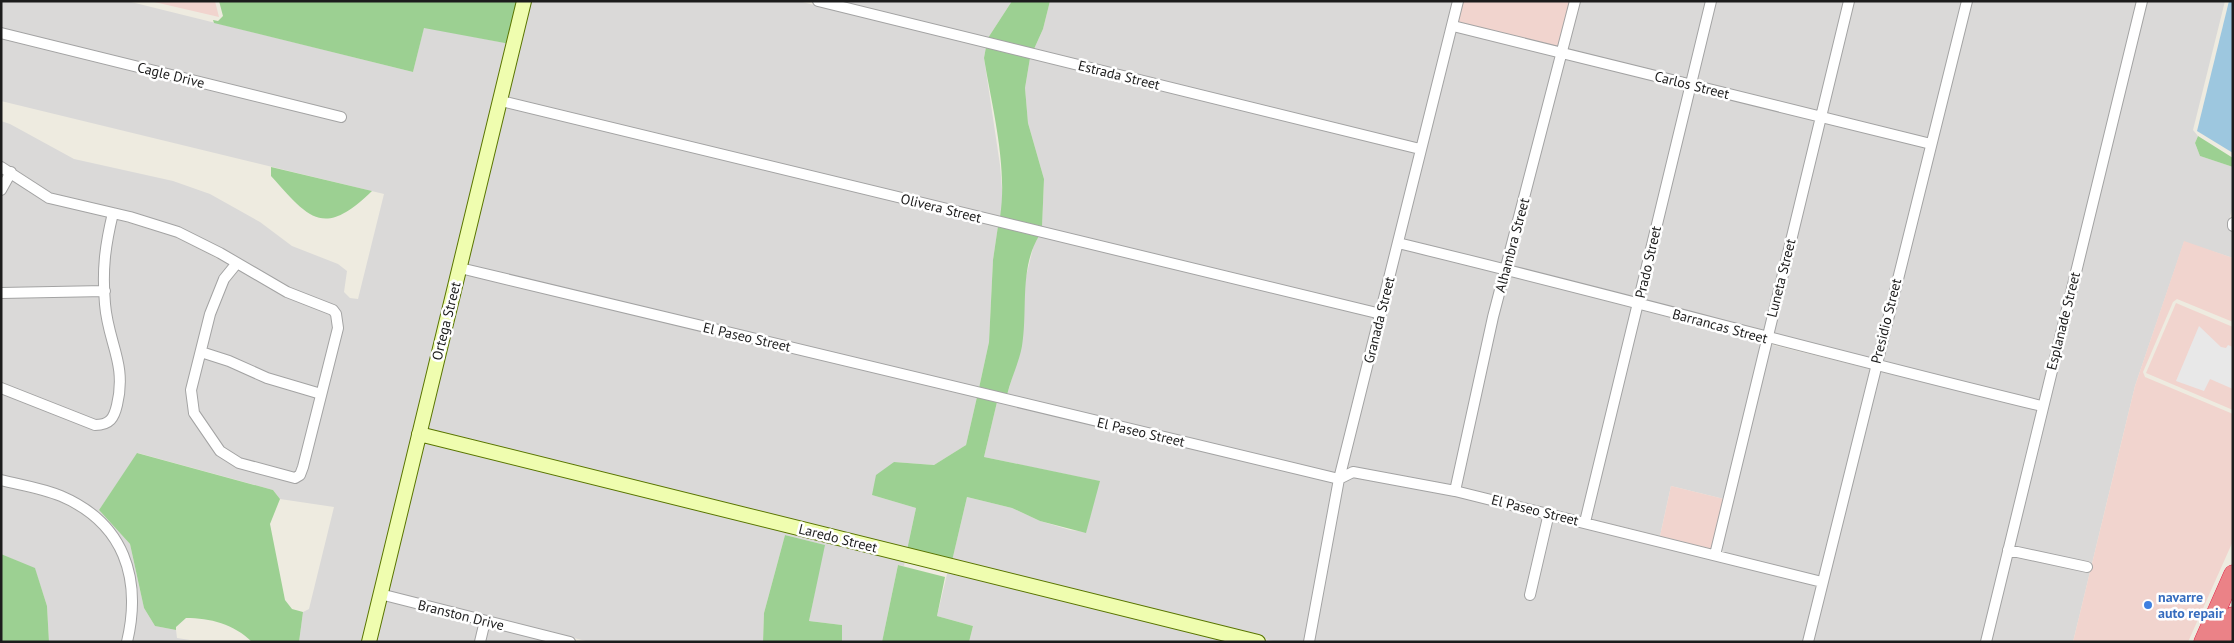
<svg xmlns="http://www.w3.org/2000/svg" width="2234" height="643" font-family="'PT Sans',sans-serif">
<style>
.residential{fill:#dad9d8}
.commercial{fill:#f1d4ce}
.forest{fill:#9cd092}
.parking{fill:#e8e8e8}
.water{fill:#9dc7df}
.lines{fill:none;stroke-linecap:round;stroke-linejoin:round}
.street-casing{stroke:#a3a3a3;stroke-width:12}
.secondary-casing{stroke:#597500;stroke-width:16}
.highway-casing{stroke:#e01942;stroke-width:19}
.street{stroke:#fff;stroke-width:10}
.secondary{stroke:#effdaf;stroke-width:14}
.highway{stroke:#eb8287;stroke-width:18}
.shop-dot{fill:#3f7fe0;stroke:#fff;stroke-width:2}
.labels{text-anchor:middle;stroke-width:5;stroke-linejoin:round;paint-order:stroke}
.street-label{font-size:14px;fill:#1c1c1c;stroke:#fff}
.shop-label{font-size:14px;font-weight:bold;fill:#366cbe;stroke:#fff;text-anchor:start}
</style>
<rect width="100%" height="100%" fill="#eeebe0"/>
<path class="residential" d="M1,1H127L413,72L424,27L510,44L364,642H299L303,612L309,609L334,507L280,499L273,490L138,453L99,510L130,544L144,608L155,626L176,630L177,638L190,640L131,642L137,608V587L128,553L110,526L88,506L61,491L1,475V393L94,430H103L111,426L118,416L126,380L124,366L110,315L108,253L116,219L176,237L230,265L221,277L214,291L187,389L190,414L201,432L217,454L237,467L294,482L342,329L334,305L289,288L237,257L179,228L128,211L51,194L39,187L27,177L1,162V121L10,124L74,159L173,181L210,194L260,222L292,246L338,264L347,271L344,292L350,298L358,299L384,194L1,101V38L343,122L346,114L1,28Z
M529,1H798L986,47L984,58L1000,165L1003,201L1000,217L506,97Z
M838,1H1012L988,38Z
M1050,1H1454L1417,144L1034,49L1043,29Z
M1579,1H1707L1687,80L1568,50Z
M1716,1H1845L1818,111L1695,82Z
M1853,1H1962L1928,138L1826,113Z
M1971,1H2138L2039,400L1880,362Z
M2146,1H2225L2193,130L2198,136L2195,143L2200,156L2233,167V206L2228,225L2233,231V258L2184,242L2135,386L2073,642H1990L2010,555L2090,572L2091,563L2013,546Z
M1455,32L1557,57L1504,264L1403,239Z
M1030,58L1415,153L1378,309L1042,227L1044,179L1028,123L1025,88Z
M1565,59L1685,89L1635,298L1512,266Z
M1693,91L1816,120L1764,332L1643,300Z
M504,107L998,226L993,260L989,342L979,388L465,265Z
M1824,122L1926,147L1872,360L1772,334Z
M12,178L48,203L108,217L100,252V286L1,288V198Z
M1039,236L1376,318L1336,473L1007,395L1021,348L1025,281L1034,244Z
M1401,248L1501,273L1452,486L1346,467Z
M238,269L332,316L334,328L319,388L269,373L206,349L214,315L228,282Z
M462,274L977,397L966,445L934,465L894,462L872,495L916,508L907,550L424,431Z
M1509,275L1633,308L1583,517L1460,487L1497,319Z
M100,296L118,380L110,413L102,421L88,418L1,383V297Z
M1641,310L1761,341L1724,499L1671,486L1660,536L1591,519Z
M1769,344L1870,369L1819,576L1720,551Z
M203,358L316,397L297,472L295,473L241,458L223,447L198,410L195,391Z
M1878,371L2037,410L1982,642H1812Z
M997,402L1334,483L1305,642H1277L952,561L967,497L1012,508L1040,521L1070,530L1086,532L1099,481L984,457Z
M421,440L905,560L904,566L898,565L882,642H842V625L809,621L824,545L785,535L764,613L763,642H590L385,591Z
M1354,477L1454,496L1544,517L1525,599L1533,600L1552,519L1817,586L1804,642H1313L1343,482Z
M1,485L57,500L83,514L104,532L114,545L125,571L129,608L123,642H49L47,606L35,569L1,554Z
M948,570L1238,642H969L973,626L937,616Z
M383,600L480,625L476,642H373Z
M488,627L550,642H485Z"/>
<path class="commercial" d="M150,1H215L219,17Z
M1462,1H1568L1571,2L1560,48L1458,23Z
M2184,241L2233,258V322L2177,299L2173,302L2143,372L2145,377L2233,414V541L2188,642H2073L2135,386Z
M2176,303L2233,327V410L2146,373Z
M1671,486L1724,499L1712,549L1660,536Z"/>
<path class="forest" d="M219,1H520L510,44L424,28L413,72L214,23L213,20L218,21L223,16Z
M1012,1H1050L1043,29L1034,49L988,38Z
M986,47L1030,58L1025,88L1028,123L1044,179L1042,227L1000,217C1008,167 992,107 984,58Z
M2198,136L2233,158V167L2200,156L2195,143Z
M271,167L372,191C323,239 309,218 271,176Z
M998,226L1039,236C1019,269 1028,310 1022,346C1019,363 1011,378 1007,395L979,388L989,342L993,260Z
M977,397L997,402L984,457L1100,481L1086,533L1040,521L1012,508L967,497L952,561L907,550L916,508L872,495L876,475L894,462L934,465L966,445Z
M137,453L273,490L280,499L270,524L285,600L292,609L303,612L299,642H252C234,624 210,618 186,618L176,627V630L155,626L144,608L130,544L99,510Z
M785,535L825,545L809,621L842,625V642H763L764,613Z
M1,554L35,568L47,606L49,642H1Z
M898,565L945,577L937,616L973,626L969,642H882Z"/>
<path class="parking" d="M2199,326L2221,347L2226,348L2228,345L2233,347V389L2210,379L2204,391L2176,381Z"/>
<path class="water" d="M2229,1H2233V153L2197,131Z"/>
<g class="lines">
<defs>
<path id="street" d="M818,1L1420,149
M1453,26L1931,144
M1,33L341,117
M501,101L1381,314
M1,167L49,198L130,217L178,232L220,253L287,292L333,310L336,314L338,328L303,467L300,475L295,478L239,463L220,451L194,413L191,390L210,314L224,279L237,263
M1,190L11,172
M2233,223V226
M1398,243C1613,295 1827,354 2042,406
M460,268L1339,479L1353,472L1455,491L1822,582
M1,293L105,291
M201,352L229,361L267,378L321,394
M1,388L95,425C110,425 114,418 117,405C127,363 108,343 105,304C102,270 105,246 113,213
M1,480C21,485 42,488 61,496C124,523 142,578 127,642
M1455,491L1493,317L1575,1
M1585,522L1711,1
M2008,550L2087,567
M1715,555L1849,1
M380,594L570,642
M1530,595L1549,513
M480,642L485,621
M1309,642L1339,479L1458,1
M1808,642L1967,1
M1986,642L2142,1"/>
<path id="secondary" d="M419,434L1258,642
M369,642L524,1"/>
<path id="highway" d="M2203,642L2233,574
M2221,642L2233,616"/>
</defs>
<use href="#street" class="street-casing"/>
<use href="#secondary" class="secondary-casing"/>
<use href="#highway" class="highway-casing"/>
<use href="#street" class="street"/>
<use href="#secondary" class="secondary"/>
<use href="#highway" class="highway"/>
</g>
<circle class="shop-dot" cx="2148" cy="605" r="5"/>
<g class="labels">
<g class="street-label">
<text transform="translate(171 75) rotate(14)" y="5">Cagle Drive</text>
<text transform="translate(1119 75) rotate(14)" y="5">Estrada Street</text>
<text transform="translate(1692 85) rotate(14)" y="5">Carlos Street</text>
<text transform="translate(941 208) rotate(14)" y="5">Olivera Street</text>
<text transform="translate(1512 245) rotate(-75)" y="5">Alhambra Street</text>
<text transform="translate(1648 262) rotate(-77)" y="5">Prado Street</text>
<text transform="translate(1781 278) rotate(-76)" y="5">Luneta Street</text>
<text transform="translate(1379 320) rotate(-76)" y="5">Granada Street</text>
<text transform="translate(446 321) rotate(-76)" y="5">Ortega Street</text>
<text transform="translate(1886 321) rotate(-76)" y="5">Presidio Street</text>
<text transform="translate(2063 321) rotate(-76)" y="5">Esplanade Street</text>
<text transform="translate(1720 326) rotate(15)" y="5">Barrancas Street</text>
<text transform="translate(747 337) rotate(13)" y="5">El Paseo Street</text>
<text transform="translate(1141 432) rotate(13)" y="5">El Paseo Street</text>
<text transform="translate(1535 510) rotate(14)" y="5">El Paseo Street</text>
<text transform="translate(838 538) rotate(14)" y="5">Laredo Street</text>
<text transform="translate(461 615) rotate(14)" y="5">Branston Drive</text>
</g>
<g class="shop-label">
<text x="2158" y="602">navarre<tspan x="2158" dy="16">auto repair</tspan></text>
</g>
</g>
<rect width="2234" height="643" fill="none" stroke="#1c1c1c" stroke-width="5"/>
</svg>
